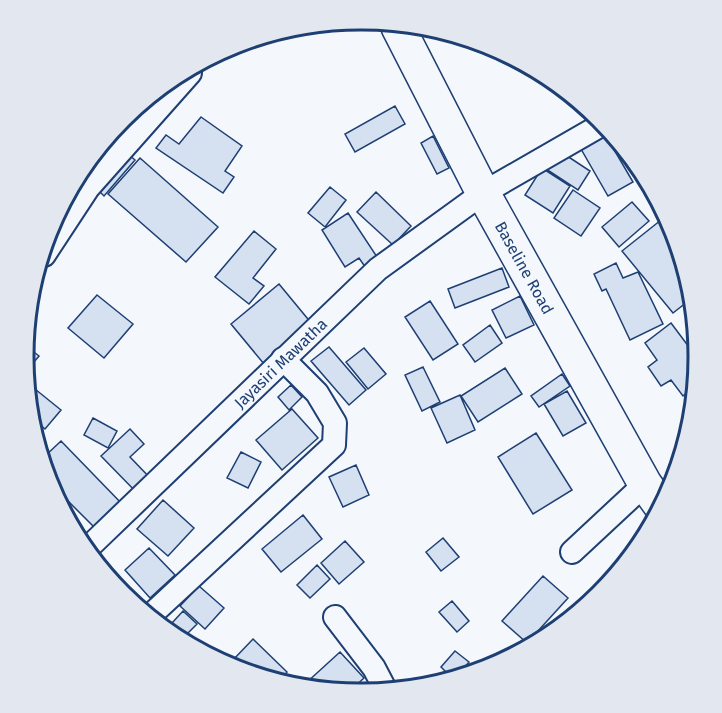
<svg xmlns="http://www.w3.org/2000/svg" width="722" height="713" font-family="'Fira Sans',sans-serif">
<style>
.building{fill:#d5e0f0;stroke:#1d3f73;stroke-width:1.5}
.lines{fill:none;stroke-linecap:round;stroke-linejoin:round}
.minor-casing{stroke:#1d3f73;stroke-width:26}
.primary-casing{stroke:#1d3f73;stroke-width:36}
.minor{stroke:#f4f7fb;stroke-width:22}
.primary{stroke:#f4f7fb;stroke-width:33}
.labels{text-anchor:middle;stroke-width:4.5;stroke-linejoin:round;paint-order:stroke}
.street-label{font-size:16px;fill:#1d3f73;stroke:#f4f7fb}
.rim{fill:none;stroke:#1d3f73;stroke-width:3}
</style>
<rect width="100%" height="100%" fill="#f4f7fb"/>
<path class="building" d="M395,106L405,124L355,152L345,134Z
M201,117L242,146L225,171L234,177L223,193L156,148L166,135L179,144Z
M605,134L633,182L608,196L581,149Z
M433,136L449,168L437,174L421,143Z
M558,150L590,171L578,190L546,169Z
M128,154L135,160L104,196L97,189Z
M140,158L218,227L186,262L108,194Z
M542,168L570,186L553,213L525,195Z
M330,187L346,200L325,227L308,213Z
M573,190L600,208L581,236L554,218Z
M376,192L411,226L393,245L357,212Z
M632,202L649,221L619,247L602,227Z
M348,213L381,263L368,271L359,258L345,267L322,230Z
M661,220L674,236L687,302L673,313L622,251Z
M254,231L276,249L253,278L264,286L249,304L215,277Z
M616,263L623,278L638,272L663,324L630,340L606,289L602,291L594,274Z
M502,268L509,287L455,308L448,289Z
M279,284L312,324L264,364L231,324Z
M97,295L133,324L104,358L68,328Z
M520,296L534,325L506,338L492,310Z
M430,301L458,344L433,360L405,317Z
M671,323L698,359L691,389L683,396L671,380L661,386L648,367L657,360L645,343Z
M490,325L502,343L475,362L463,345Z
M26,346L39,356L27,370L24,356Z
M329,347L366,390L349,405L311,361Z
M364,348L386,374L368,389L346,362Z
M423,367L440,402L422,411L405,375Z
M505,368L522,394L478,422L461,396Z
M562,374L570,386L539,407L531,396Z
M30,385L61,410L45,429L37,422Z
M291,385L302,397L289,410L278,397Z
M567,391L586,423L563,436L544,404Z
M460,395L475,430L447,443L431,408Z
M292,409L318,438L282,470L256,440Z
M93,418L117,431L108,448L84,435Z
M130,429L144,444L130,457L154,482L140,496L101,456Z
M536,433L572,490L533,514L498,457Z
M61,441L124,506L98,531L49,482L44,457Z
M241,452L261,462L248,488L227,478Z
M356,465L369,495L343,507L329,477Z
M163,500L194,528L168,556L137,529Z
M303,515L322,539L281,572L262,549Z
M443,538L459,557L441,571L426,552Z
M345,541L364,562L339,584L321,563Z
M149,548L175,575L150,598L125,570Z
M317,565L330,579L310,598L297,585Z
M543,576L568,598L527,643L502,621Z
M199,586L224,608L205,629L180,606Z
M452,601L469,621L457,632L439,612Z
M183,611L197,624L185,636L172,623Z
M253,639L287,672L282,678L243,670L233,660Z
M455,651L469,662L459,674L450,676L441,667Z
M340,652L364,678L350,691L306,683Z"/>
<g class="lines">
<defs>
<g id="minor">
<path d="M44,255L88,188L190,73"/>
<path id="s1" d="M90,546L378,269L483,193L603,124"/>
<path d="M572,552L645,484"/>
<path d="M152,614L334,445L335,423L317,393L283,359"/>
<path d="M335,617L374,668L385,689"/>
</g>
<g id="primary">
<path id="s2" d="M398,27L483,193L645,484L660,505"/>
</g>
</defs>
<use href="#minor" class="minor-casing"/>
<use href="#primary" class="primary-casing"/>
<use href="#minor" class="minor"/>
<use href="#primary" class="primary"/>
</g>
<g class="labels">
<g class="street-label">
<text dy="6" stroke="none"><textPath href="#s2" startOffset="272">Baseline Road</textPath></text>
<text dy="6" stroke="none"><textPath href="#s1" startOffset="264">Jayasiri Mawatha</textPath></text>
</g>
</g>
<path d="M0 0H722V713H0ZM360 30H362A326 326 0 0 1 688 356V357A326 326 0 0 1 362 683H360A326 326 0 0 1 34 357V356A326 326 0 0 1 360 30Z" fill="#e3e8f0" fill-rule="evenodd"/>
<path class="rim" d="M360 30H362A326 326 0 0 1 688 356V357A326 326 0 0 1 362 683H360A326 326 0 0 1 34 357V356A326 326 0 0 1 360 30Z"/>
</svg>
